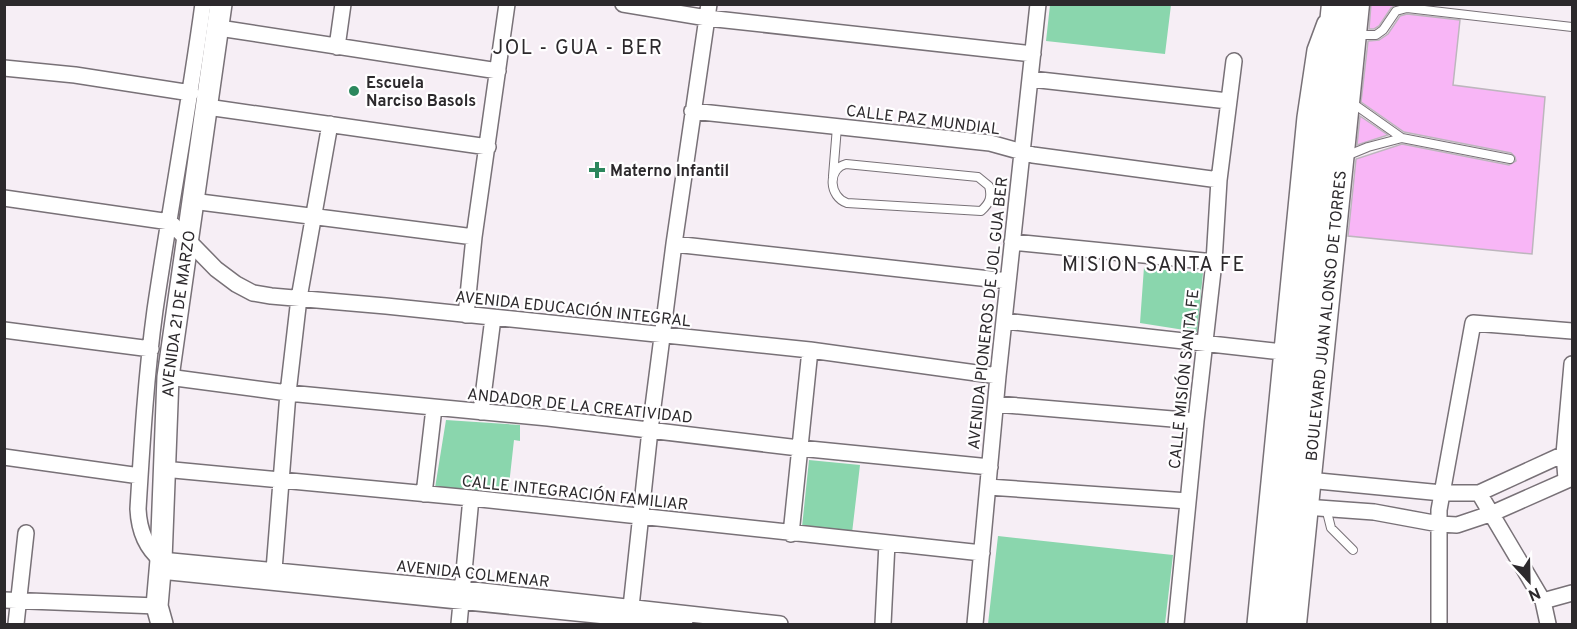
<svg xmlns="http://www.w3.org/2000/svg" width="1577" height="629" font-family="Overpass,sans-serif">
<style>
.green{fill:#8ad6ad}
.building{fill:#f8b6f6;stroke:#bdb6bd;stroke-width:1.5}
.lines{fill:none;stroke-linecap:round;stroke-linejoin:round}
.lane-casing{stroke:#787177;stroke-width:10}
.street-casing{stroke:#787177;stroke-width:18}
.secondary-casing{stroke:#787177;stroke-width:24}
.primary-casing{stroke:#787177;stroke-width:27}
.lane{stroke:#fff;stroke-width:8}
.street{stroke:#fff;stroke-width:15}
.secondary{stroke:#fff;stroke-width:21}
.primary{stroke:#fff;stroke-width:24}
.poi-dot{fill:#2c875d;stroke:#fffeff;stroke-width:2}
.labels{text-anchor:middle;stroke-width:4.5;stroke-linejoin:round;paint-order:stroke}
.poi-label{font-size:16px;font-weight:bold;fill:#2c292c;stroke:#fffeff;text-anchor:start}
.street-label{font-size:16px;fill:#2c292c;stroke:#fffeff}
.quarter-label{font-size:20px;letter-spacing:1.5px;fill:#2c292c;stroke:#fffeff}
</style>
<rect width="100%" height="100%" fill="#f6eef5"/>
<path class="green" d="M1050,5H1171L1165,54L1046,41Z
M1144,267L1203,273L1197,332L1140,323Z
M446,420L520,425V441L514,440L508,494L435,488Z
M809,460L860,465L852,533L802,527Z
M998,536L1173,555L1165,624H988Z"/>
<path class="building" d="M1371,4H1397L1391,8L1379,26L1374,29H1369Z
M1407,14L1460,20L1453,85L1545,97L1532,254L1348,236L1356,159L1402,144L1509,165L1516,161L1515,157L1511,153L1404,132L1361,102L1368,41L1379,40L1388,34L1400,16Z
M1360,116L1388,135L1357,145Z"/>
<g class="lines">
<defs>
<path id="lane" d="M1358,35H1376L1383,30L1396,11L1407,8L1572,27
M1351,102L1402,138L1510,159
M1346,156L1368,147L1402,138
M846,164L978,177L989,186C992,197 990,203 981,211L847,203C829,197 827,169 846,164Z
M833,176L837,127
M1326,508L1331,528L1353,550"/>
<path id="street" d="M203,4C189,107 170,208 155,310C146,376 142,443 138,509C139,530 145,547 161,560L464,589L780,624
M623,4L707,18L1033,54
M219,28L498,71
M337,47L343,4
M4,68L75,75L191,93
M1031,79L1228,101
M207,107L488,147
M692,111L990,143L1033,155L1219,180
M4,198L170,222L216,269L236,284L253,293L271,296L386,306L810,350L998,376
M192,201L474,237
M1012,242L1214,262
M674,244L1008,281
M466,315L474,237L507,4
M1005,321L1282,352
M4,330L151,349
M168,377L288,393L548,418L799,448L990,467
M996,404L1196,421
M481,412L493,318
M4,457L140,476
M163,469L471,498L982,553
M1566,479L1564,454L1572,364
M1308,480L1442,493H1479L1564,454L1572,452
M988,487L1188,501
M1479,493L1543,601L1572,593
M424,494L434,408
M1305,507L1374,512L1439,524L1457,525L1493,513L1572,478
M791,534L810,350
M274,570L288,393L299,298L330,124
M160,571L685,624
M4,600L157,606
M1543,601L1548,624
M631,607L650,430L674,244L709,4
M16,624L26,533
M459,624L471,498
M883,624L887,543
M975,624L998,376L1038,4
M1176,624L1196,421L1214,262L1219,180L1234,61
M1255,624L1305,117L1315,50L1325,23
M1439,624V510L1473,323L1572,331"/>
<g id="secondary">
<path id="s1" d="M162,624L157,606L161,560L168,377L221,4"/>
</g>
<g id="primary">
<path d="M1272,624L1334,4"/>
<path id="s2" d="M1294,624L1357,4"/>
</g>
</defs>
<use href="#lane" class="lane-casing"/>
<use href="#street" class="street-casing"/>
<use href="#secondary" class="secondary-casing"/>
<use href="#primary" class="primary-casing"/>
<use href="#lane" class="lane"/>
<use href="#street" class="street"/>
<use href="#secondary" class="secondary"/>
<use href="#primary" class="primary"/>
</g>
<g class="poi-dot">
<circle cx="354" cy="91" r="6"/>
<path d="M594 161h6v6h6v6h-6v6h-6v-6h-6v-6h6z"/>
</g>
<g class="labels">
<g class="poi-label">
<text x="366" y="88">Escuela<tspan x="366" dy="18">Narciso Basols</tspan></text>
<text x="610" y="176">Materno Infantil</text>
</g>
<g class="street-label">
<text transform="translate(923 119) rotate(7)" y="6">CALLE PAZ MUNDIAL</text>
<text transform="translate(573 308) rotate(6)" y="6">AVENIDA EDUCACIÓN INTEGRAL</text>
<text transform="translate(987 313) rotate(-84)" y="6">AVENIDA PIONEROS DE JOL GUA BER</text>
<text dy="6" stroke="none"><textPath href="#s1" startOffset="312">AVENIDA 21 DE MARZO</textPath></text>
<text dy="6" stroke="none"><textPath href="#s2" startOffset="310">BOULEVARD JUAN ALONSO DE TORRES</textPath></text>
<text transform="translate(1183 379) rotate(-84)" y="6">CALLE MISIÓN SANTA FE</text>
<text transform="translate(580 405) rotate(6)" y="6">ANDADOR DE LA CREATIVIDAD</text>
<text transform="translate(575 492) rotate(6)" y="6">CALLE INTEGRACIÓN FAMILIAR</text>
<text transform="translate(473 573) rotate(6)" y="6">AVENIDA COLMENAR</text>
</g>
<g class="quarter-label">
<text x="578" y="54">JOL - GUA - BER</text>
<text x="1154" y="271">MISION SANTA FE</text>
</g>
</g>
<rect width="1577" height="629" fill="none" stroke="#2c292c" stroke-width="12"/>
<g transform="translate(1529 581) rotate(158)" stroke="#fffeff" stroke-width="4.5" paint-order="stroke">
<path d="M0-4.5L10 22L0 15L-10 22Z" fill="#2c292c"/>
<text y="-9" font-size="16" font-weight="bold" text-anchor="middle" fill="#2c292c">N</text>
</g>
</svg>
